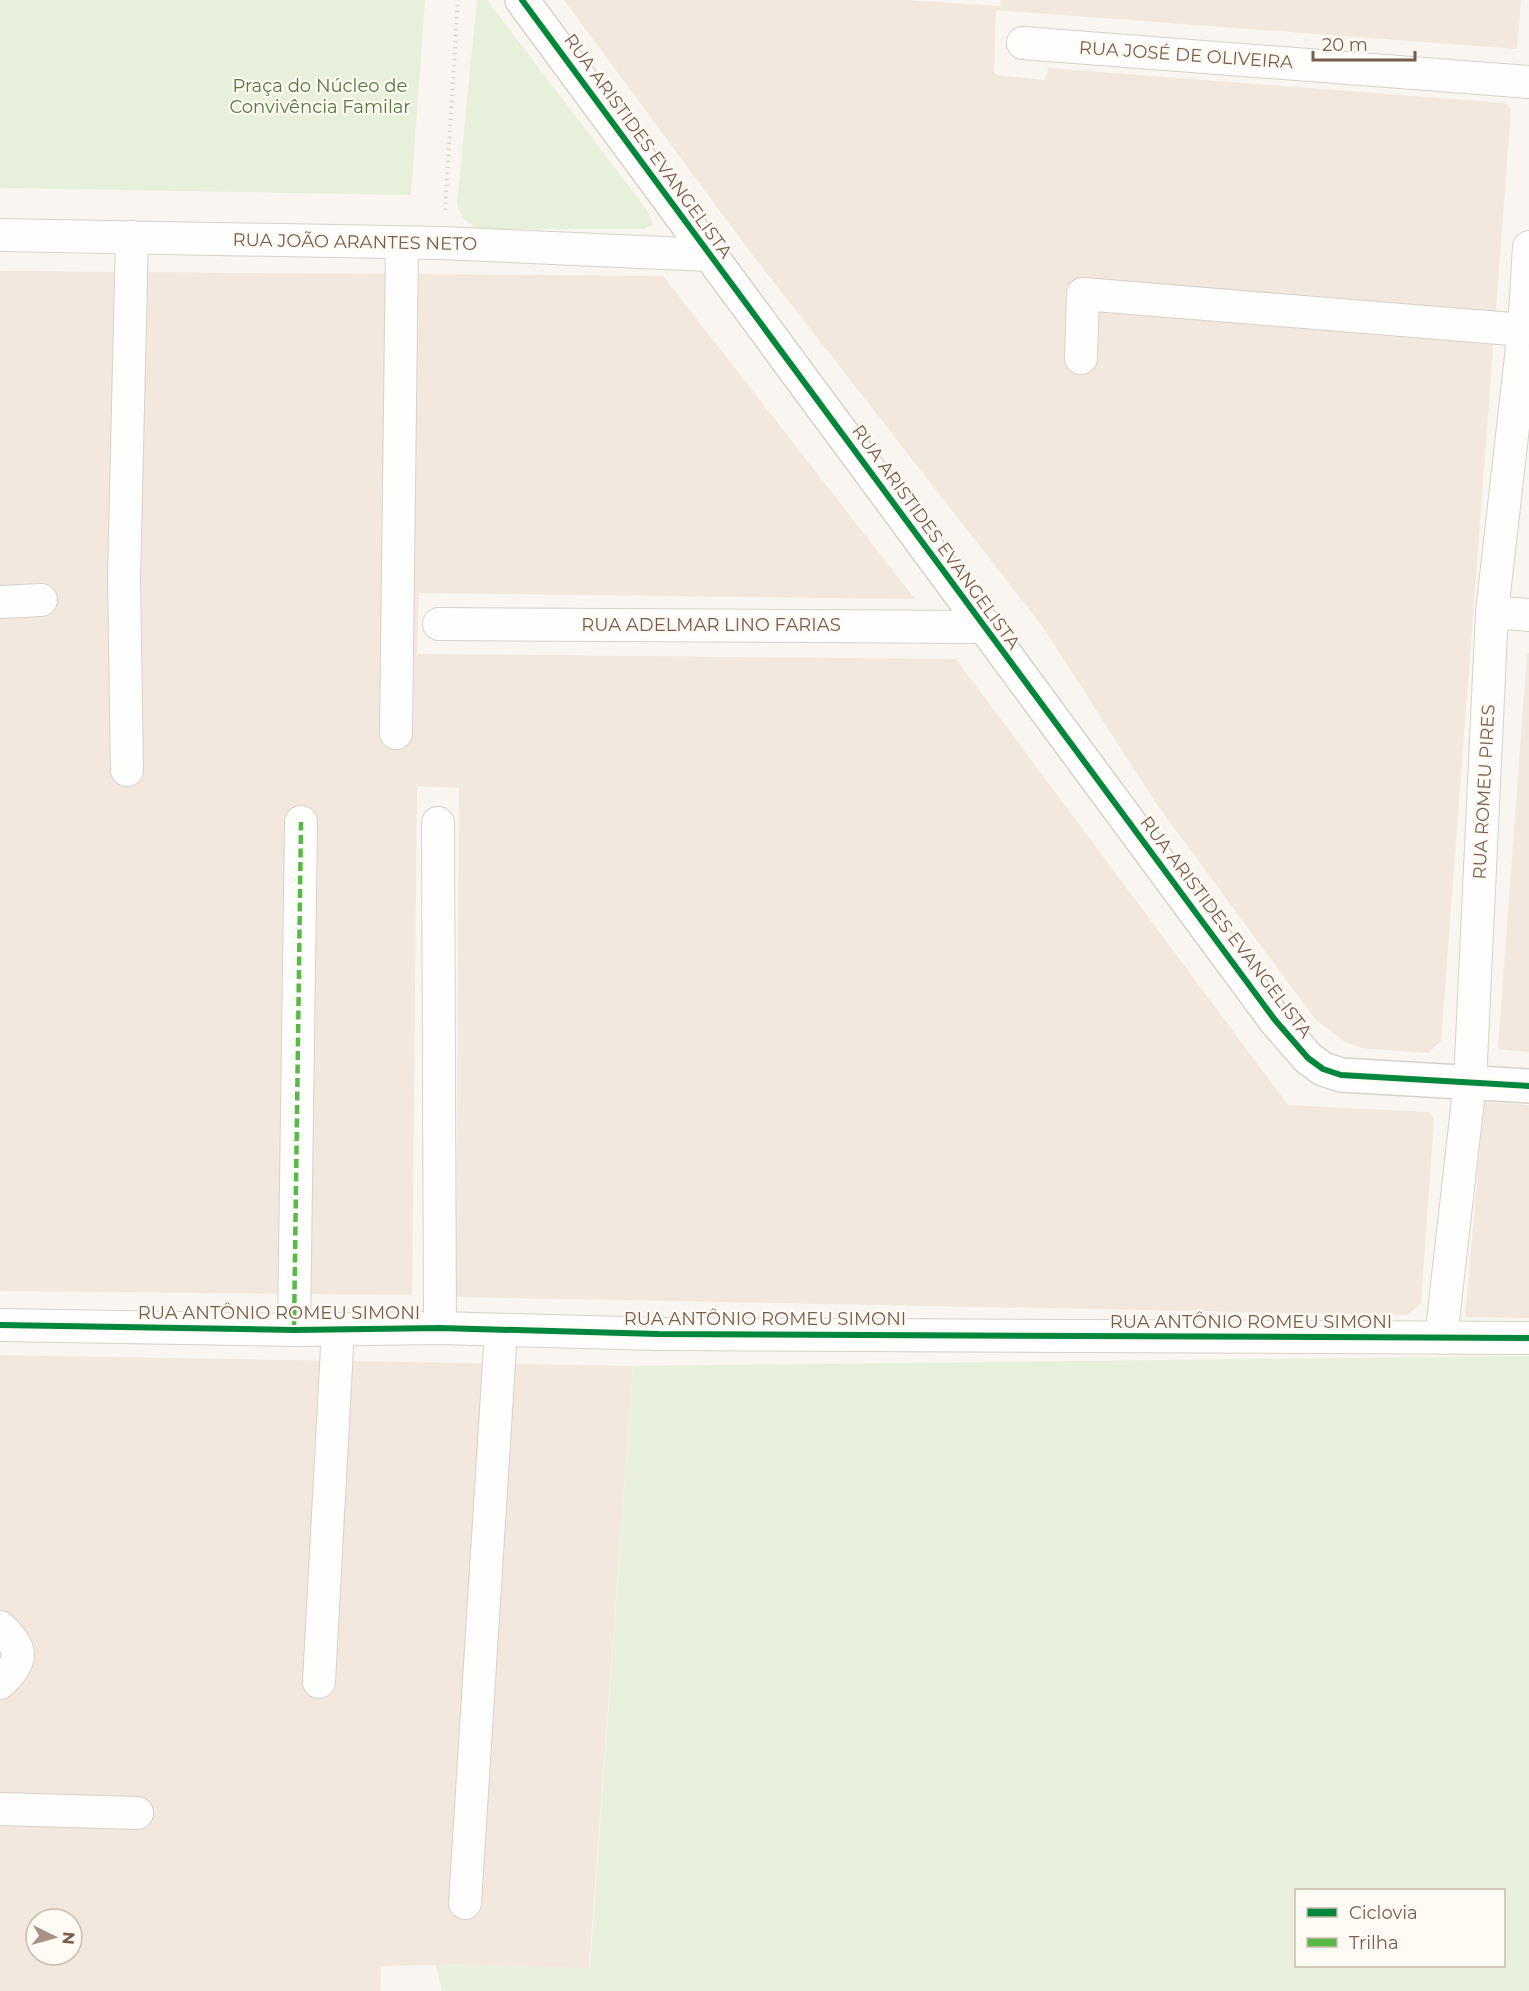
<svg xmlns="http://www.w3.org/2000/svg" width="1529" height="1991" font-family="Montserrat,sans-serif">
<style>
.residential{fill:#f2e8de;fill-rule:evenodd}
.green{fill:#e7f0db;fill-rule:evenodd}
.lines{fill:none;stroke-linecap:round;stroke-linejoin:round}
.minor-casing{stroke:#d7d1cb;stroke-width:34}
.tertiary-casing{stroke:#d7d1cb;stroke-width:36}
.path{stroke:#dcd5d0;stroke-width:4;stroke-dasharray:1.5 4.5;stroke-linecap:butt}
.minor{stroke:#fefefd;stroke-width:32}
.tertiary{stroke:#fefefd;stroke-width:33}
.quiet{stroke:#58b947;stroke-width:4.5;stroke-dasharray:9 4.5;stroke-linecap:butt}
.cycleway-casing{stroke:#fffaf3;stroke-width:10}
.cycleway{stroke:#00873e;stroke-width:6}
.labels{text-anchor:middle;stroke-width:4.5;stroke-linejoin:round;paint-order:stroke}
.street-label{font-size:18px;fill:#7a5c4d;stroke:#fffaf3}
.park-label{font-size:18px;fill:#537a41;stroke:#fffaf3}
</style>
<rect width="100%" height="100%" fill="#f9f5f0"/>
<path class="residential" d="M564,0H906L1000,6L1001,0H1521L1517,49L996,10L994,73L998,75L1045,80L1048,68L1505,103L1511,109L1441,1041L1428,1053L1362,1048L1345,1042L1315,1019L1155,802L1043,627L748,249Z
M0,271L663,276L915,599L419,593L417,654L956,659L1288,1105L1428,1112L1434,1118L1421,1303L1407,1315L456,1297L459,788L417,786L412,1295L0,1291Z
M1527,653H1529V1052L1498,1049Z
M1484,1102L1529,1105V1318L1465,1317Z
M0,1355L633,1366L589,1968L436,1965L381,1966L380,1991H0ZM36,1919H72V1955H36Z"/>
<path class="green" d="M0,0H425L411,195L0,188Z
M477,0H487L647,210L653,224L645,229H481C466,223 461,218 457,203Z
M1529,1356V1991H442L436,1965L590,1968L633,1366ZM1296,1890H1504V1966H1296Z"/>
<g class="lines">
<defs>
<path id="minor" d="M1023,43L1529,82
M0,235L442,243L709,255
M1081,358L1083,294L1524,330
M0,602L41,600
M1492,612L1529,615
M439,624L983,627
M396,733L402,243
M127,770L124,578L132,237
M438,823L440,1328
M0,1325L294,1330L440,1328L658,1334L1529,1338
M294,1330L301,822
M1441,1338L1470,1082L1492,612L1524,330L1529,247
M0,1627C24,1651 24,1659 0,1683
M319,1682L338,1329
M0,1809L137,1813
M465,1903L501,1331"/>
<path id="tertiary" d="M522,0L1275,1020L1308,1058L1323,1069L1341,1075L1529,1086"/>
</defs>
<use href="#minor" class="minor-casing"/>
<use href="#tertiary" class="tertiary-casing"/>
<path class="path" d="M445,210L458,0"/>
<use href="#minor" class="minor"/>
<use href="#tertiary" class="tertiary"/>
<path class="quiet" d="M294,1330L301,822"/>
<defs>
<path id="cycleway" d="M522,0L1275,1020L1308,1058L1323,1069L1341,1075L1529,1086
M0,1325L294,1330L440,1328L658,1334L1529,1338"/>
</defs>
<use href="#cycleway" class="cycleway-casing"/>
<use href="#cycleway" class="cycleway"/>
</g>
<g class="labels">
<g class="street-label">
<text transform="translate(1186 55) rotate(4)" y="6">RUA JOSÉ DE OLIVEIRA</text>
<text transform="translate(648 146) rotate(54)" y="6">RUA ARISTIDES EVANGELISTA</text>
<text transform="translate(355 242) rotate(1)" y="6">RUA JOÃO ARANTES NETO</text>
<text transform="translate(936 537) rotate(54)" y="6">RUA ARISTIDES EVANGELISTA</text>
<text x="711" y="631">RUA ADELMAR LINO FARIAS</text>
<text transform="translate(1484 792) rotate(-87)" y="6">RUA ROMEU PIRES</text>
<text transform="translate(1226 927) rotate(53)" y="6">RUA ARISTIDES EVANGELISTA</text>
<text x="279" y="1319">RUA ANTÔNIO ROMEU SIMONI</text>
<text x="765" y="1325">RUA ANTÔNIO ROMEU SIMONI</text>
<text x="1251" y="1328">RUA ANTÔNIO ROMEU SIMONI</text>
</g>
<g class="park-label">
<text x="320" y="92">Praça do Núcleo de<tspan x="320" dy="21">Convivência Familar</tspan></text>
</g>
</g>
<rect x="1295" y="1889" width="210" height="78" fill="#fffaf3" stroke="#cabbb1" stroke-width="1.5"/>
<rect x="1307" y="1908" width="30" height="9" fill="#00873e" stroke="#cabbb1" stroke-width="1.5"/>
<text x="1349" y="1919" font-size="18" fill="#7a5c4d">Ciclovia</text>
<rect x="1307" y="1938" width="30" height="9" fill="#58b947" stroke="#cabbb1" stroke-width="1.5"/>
<text x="1349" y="1949" font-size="18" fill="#7a5c4d">Trilha</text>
<g transform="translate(54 1937) rotate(95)"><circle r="28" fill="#fffaf3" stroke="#cabbb1" stroke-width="1.5"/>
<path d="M0-4.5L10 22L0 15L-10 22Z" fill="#a69286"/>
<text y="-9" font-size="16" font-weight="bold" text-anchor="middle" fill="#7a5c4d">N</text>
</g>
<path d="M1313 51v9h102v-9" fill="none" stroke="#7a5c4d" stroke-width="3"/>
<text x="1322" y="51" font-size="18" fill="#7a5c4d" stroke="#fffaf3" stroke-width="4.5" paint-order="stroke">20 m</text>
</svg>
